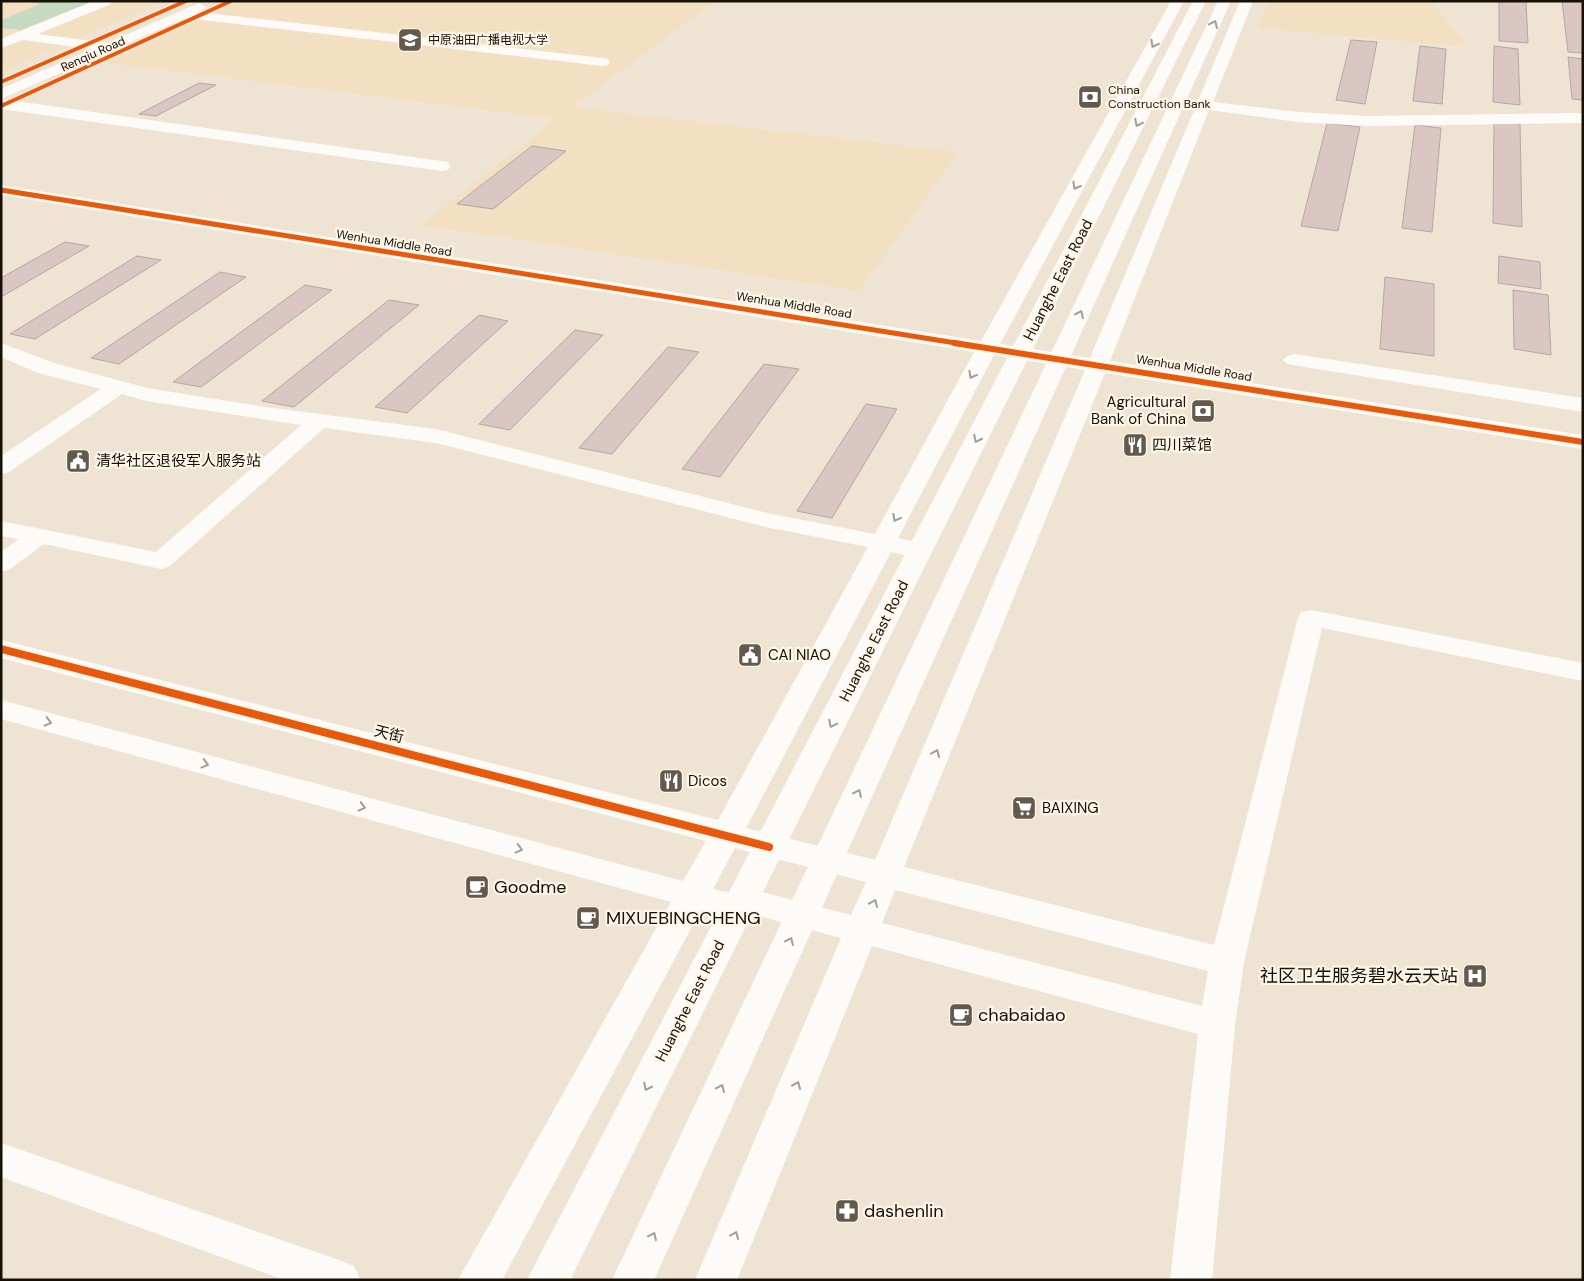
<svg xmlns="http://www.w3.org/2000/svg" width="1584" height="1281" font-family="'DM Sans','Noto Sans SC',sans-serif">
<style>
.built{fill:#f3e0c3}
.green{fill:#c6dac2}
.building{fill:#dac6c3;stroke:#b3a8a2}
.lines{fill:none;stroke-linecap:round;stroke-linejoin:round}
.minor{fill:#fdfbf8;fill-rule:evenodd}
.major{fill:#fdfbf8;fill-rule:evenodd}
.cycleway-far3-casing{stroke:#fef6e9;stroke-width:5.5}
.cycleway-far2-casing{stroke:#fef6e9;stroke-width:7}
.cycleway-far1-casing{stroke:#fef6e9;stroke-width:9}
.cycleway-casing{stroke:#fef6e9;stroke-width:11}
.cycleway-far3{stroke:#e8590c;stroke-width:4}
.cycleway-far2{stroke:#e8590c;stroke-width:5}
.cycleway-far1{stroke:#e8590c;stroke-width:6}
.cycleway{stroke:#e8590c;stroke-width:8}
.oneway{stroke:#a19d97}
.labels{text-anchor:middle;stroke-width:4.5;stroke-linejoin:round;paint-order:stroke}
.far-poi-label{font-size:12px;fill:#171005;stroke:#fef6e9;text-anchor:start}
.far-street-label{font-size:12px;fill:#171005;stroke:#fef6e9}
.street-label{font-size:15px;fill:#171005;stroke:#fef6e9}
.poi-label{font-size:15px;fill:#171005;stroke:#fef6e9;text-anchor:start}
.near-poi-label{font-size:18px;fill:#171005;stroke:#fef6e9;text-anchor:start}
</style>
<rect width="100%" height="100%" fill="#efe4d3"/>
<path class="built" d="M1,1H165L1,72Z
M241,1H715L573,107L959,152L859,291L421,225L556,119L107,63Z
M1269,1H1432L1467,47L1259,28Z"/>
<path class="green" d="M23,1H88V3L21,30L1,28V20L41,4Z"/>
<path class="building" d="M1499,1H1526L1528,43L1499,41Z
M1562,1H1583V53L1568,52Z
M1351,40L1377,42L1365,104L1336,100Z
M1420,46L1446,49L1442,104L1413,101Z
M1494,46L1518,49L1520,105L1493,102Z
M1568,57L1583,59V100L1572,99Z
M199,83L216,85L156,116L139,114Z
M1494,121L1520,124L1522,227L1493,223Z
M1327,123L1360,127L1338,231L1301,226Z
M1415,125L1441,128L1432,232L1402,228Z
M532,146L566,151L493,209L457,204Z
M65,242L89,246L1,297V278Z
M137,256L161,260L35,339L10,334Z
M1499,256L1540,262L1541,289L1498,283Z
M220,272L246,277L119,364L91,358Z
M1385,277L1434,284V356L1380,349Z
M305,285L332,290L201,387L173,382Z
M1513,290L1548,295L1551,355L1514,349Z
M389,300L419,305L294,407L262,401Z
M479,315L508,321L407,413L375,407Z
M575,330L603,335L510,430L479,424Z
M668,347L699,352L612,454L579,448Z
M764,364L799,369L720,477L682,469Z
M866,404L897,409L832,518L797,511Z"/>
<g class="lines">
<path class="minor" d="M94,1H112L111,4L38,34L107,43L199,3L206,7L199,12L603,58L608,59L610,62L608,65L603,66L185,18L1,99L448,162L450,166L448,170L442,171L1,109V89L92,49L23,40L1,48V39Z
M1171,1H1184L1000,344L1090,358L1240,1H1253L1213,102L1298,112L1367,116L1583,113V123L1367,126L1298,122L1209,110L1110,361L1583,435V449L1105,373L904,867L1214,945L1298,618L1301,612L1311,610L1583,663V681L1322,628L1244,962L1235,1025L1212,1280H1170L1198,1034L872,946L737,1280H695L841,938L752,914L750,917L738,921L701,910L502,1280H458L671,902L1,719V700L683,881L706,841L1,658V640L718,820L868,547L766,527L436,443L324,428L170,566L161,569L44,544L10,569L1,572V552L19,539L1,536V521L156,552L301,425L146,401L122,394L9,472L1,474V456L101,389L38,373L1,357V343L54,363L147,388L265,407L436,429L767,513L875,534L974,352L1,195V185L981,341ZM994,355L1085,370L875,860L746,828L891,552L920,558L929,555L933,550L929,545L898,538ZM735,848L866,882L851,915L743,887L731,890L730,893L713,889ZM895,890L1208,971L1202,1006L882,923Z
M1294,354L1583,398V412L1287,364L1283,360L1287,356Z
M1,1143L339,1260L354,1266L360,1280H284L1,1177Z"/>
<path class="major" d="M1193,1H1206L570,1280H527Z
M1218,1H1231L654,1280H612Z"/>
<defs>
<path id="cycleway-far3" d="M1,82L186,1
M1,106L231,1"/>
<path id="cycleway-far2" d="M1,190L962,344"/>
<path id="cycleway-far1" d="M954,343L1583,442"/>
<path id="cycleway" d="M1,649L769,847"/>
</defs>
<use href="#cycleway-far3" class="cycleway-far3-casing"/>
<use href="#cycleway-far2" class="cycleway-far2-casing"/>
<use href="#cycleway-far1" class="cycleway-far1-casing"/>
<use href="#cycleway" class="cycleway-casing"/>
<use href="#cycleway-far3" class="cycleway-far3"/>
<use href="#cycleway-far2" class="cycleway-far2"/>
<use href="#cycleway-far1" class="cycleway-far1"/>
<use href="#cycleway" class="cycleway"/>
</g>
<defs><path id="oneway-chevron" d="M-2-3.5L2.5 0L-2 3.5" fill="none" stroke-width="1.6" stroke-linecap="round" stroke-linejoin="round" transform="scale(1.25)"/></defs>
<g class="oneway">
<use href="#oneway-chevron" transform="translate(1214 24) rotate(-65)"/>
<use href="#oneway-chevron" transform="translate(1154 44) rotate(119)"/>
<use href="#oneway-chevron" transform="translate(1138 123) rotate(117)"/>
<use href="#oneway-chevron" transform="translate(1076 186) rotate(119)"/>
<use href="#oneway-chevron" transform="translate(1080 314) rotate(-65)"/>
<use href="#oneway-chevron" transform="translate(972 375) rotate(119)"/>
<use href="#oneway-chevron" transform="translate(977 439) rotate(117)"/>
<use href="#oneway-chevron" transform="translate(896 518) rotate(118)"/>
<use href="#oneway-chevron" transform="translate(48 722) rotate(15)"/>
<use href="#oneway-chevron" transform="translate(832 724) rotate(117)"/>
<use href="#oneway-chevron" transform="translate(936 753) rotate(-67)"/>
<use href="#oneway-chevron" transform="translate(205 764) rotate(15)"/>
<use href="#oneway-chevron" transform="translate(858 793) rotate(-65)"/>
<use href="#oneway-chevron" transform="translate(362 807) rotate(15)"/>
<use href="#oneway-chevron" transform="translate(519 849) rotate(15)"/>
<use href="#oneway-chevron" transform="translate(874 903) rotate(-67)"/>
<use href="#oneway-chevron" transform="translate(790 941) rotate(-65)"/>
<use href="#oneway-chevron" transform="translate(797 1085) rotate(-67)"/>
<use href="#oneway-chevron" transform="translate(647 1087) rotate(117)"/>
<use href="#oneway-chevron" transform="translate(721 1088) rotate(-65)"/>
<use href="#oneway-chevron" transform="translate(735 1235) rotate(-67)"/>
<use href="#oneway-chevron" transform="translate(653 1236) rotate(-65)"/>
</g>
<defs>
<symbol id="university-square" viewBox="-11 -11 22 22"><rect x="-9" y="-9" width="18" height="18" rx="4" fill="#635a4d" stroke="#fef6e9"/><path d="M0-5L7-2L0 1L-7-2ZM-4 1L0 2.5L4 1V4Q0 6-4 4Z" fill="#fff"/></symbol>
<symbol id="bank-square" viewBox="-11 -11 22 22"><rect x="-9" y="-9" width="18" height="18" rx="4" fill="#635a4d" stroke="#fef6e9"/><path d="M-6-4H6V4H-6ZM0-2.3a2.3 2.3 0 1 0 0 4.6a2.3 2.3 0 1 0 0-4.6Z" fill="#fff"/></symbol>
<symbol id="restaurant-square" viewBox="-11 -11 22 22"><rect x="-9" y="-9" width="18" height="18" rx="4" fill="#635a4d" stroke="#fef6e9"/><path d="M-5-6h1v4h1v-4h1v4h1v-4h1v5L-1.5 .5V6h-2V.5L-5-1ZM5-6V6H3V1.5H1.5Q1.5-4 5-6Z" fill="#fff"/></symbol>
<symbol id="civic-square" viewBox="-11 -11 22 22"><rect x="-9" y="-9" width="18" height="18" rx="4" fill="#635a4d" stroke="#fef6e9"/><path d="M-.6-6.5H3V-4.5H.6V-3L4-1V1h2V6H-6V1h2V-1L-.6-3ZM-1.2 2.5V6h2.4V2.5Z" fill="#fff"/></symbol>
<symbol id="supermarket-square" viewBox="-11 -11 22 22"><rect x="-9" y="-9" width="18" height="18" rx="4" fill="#635a4d" stroke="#fef6e9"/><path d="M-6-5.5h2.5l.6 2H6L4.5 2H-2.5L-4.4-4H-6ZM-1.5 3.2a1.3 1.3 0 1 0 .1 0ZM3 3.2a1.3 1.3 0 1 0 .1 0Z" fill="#fff"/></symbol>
<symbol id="cafe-square" viewBox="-11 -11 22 22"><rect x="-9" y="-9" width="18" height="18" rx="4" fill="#635a4d" stroke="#fef6e9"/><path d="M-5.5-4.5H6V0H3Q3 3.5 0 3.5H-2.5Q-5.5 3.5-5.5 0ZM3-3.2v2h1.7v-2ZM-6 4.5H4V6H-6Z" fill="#fff"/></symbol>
<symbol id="hospital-square" viewBox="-11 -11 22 22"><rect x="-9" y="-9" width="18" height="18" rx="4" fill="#635a4d" stroke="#fef6e9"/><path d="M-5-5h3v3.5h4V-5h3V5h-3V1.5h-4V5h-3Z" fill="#fff"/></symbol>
<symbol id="pharmacy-square" viewBox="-11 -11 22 22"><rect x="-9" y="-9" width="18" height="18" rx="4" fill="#635a4d" stroke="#fef6e9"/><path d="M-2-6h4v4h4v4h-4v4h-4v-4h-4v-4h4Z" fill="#fff"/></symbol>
</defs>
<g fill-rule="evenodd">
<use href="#university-square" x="396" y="26" width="28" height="28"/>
<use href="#bank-square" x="1076" y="83" width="28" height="28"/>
<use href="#bank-square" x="1189" y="397" width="28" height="28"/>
<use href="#restaurant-square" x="1121" y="431" width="28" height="28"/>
<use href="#civic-square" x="64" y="447" width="28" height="28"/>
<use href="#civic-square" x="736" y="641" width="28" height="28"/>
<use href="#restaurant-square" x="657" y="767" width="28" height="28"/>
<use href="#supermarket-square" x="1010" y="794" width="28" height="28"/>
<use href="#cafe-square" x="463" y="873" width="28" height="28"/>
<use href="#cafe-square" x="574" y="904" width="28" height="28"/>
<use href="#hospital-square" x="1461" y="962" width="28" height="28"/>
<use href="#cafe-square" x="947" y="1001" width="28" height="28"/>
<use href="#pharmacy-square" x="833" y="1197" width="28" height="28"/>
</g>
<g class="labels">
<g class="far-poi-label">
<text x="428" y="44">中原油田广播电视大学</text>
<text x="1108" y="94">China<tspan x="1108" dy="14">Construction Bank</tspan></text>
</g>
<g class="far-street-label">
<text transform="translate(93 54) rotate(-24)" y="4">Renqiu Road</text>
<text transform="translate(394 243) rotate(9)" y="4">Wenhua Middle Road</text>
<text transform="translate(794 305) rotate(9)" y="4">Wenhua Middle Road</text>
<text transform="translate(1194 368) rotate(9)" y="4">Wenhua Middle Road</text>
</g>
<g class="street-label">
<text transform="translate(1058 280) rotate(-63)" y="5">Huanghe East Road</text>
<text transform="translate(874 641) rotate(-63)" y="5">Huanghe East Road</text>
<text transform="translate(389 734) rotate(14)" y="5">天街</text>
<text transform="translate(690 1001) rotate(-63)" y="5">Huanghe East Road</text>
</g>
<g class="poi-label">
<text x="1186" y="407" text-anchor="end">Agricultural<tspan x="1186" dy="17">Bank of China</tspan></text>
<text x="1152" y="450">四川菜馆</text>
<text x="96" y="466">清华社区退役军人服务站</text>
<text x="768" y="660">CAI NIAO</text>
<text x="688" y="786">Dicos</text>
<text x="1042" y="813">BAIXING</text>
</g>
<g class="near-poi-label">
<text x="494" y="893">Goodme</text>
<text x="606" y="924">MIXUEBINGCHENG</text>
<text x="1458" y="982" text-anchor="end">社区卫生服务碧水云天站</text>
<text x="978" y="1021">chabaidao</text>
<text x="864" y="1217">dashenlin</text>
</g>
</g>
<rect width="1584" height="1281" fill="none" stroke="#171005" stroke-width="5"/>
</svg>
